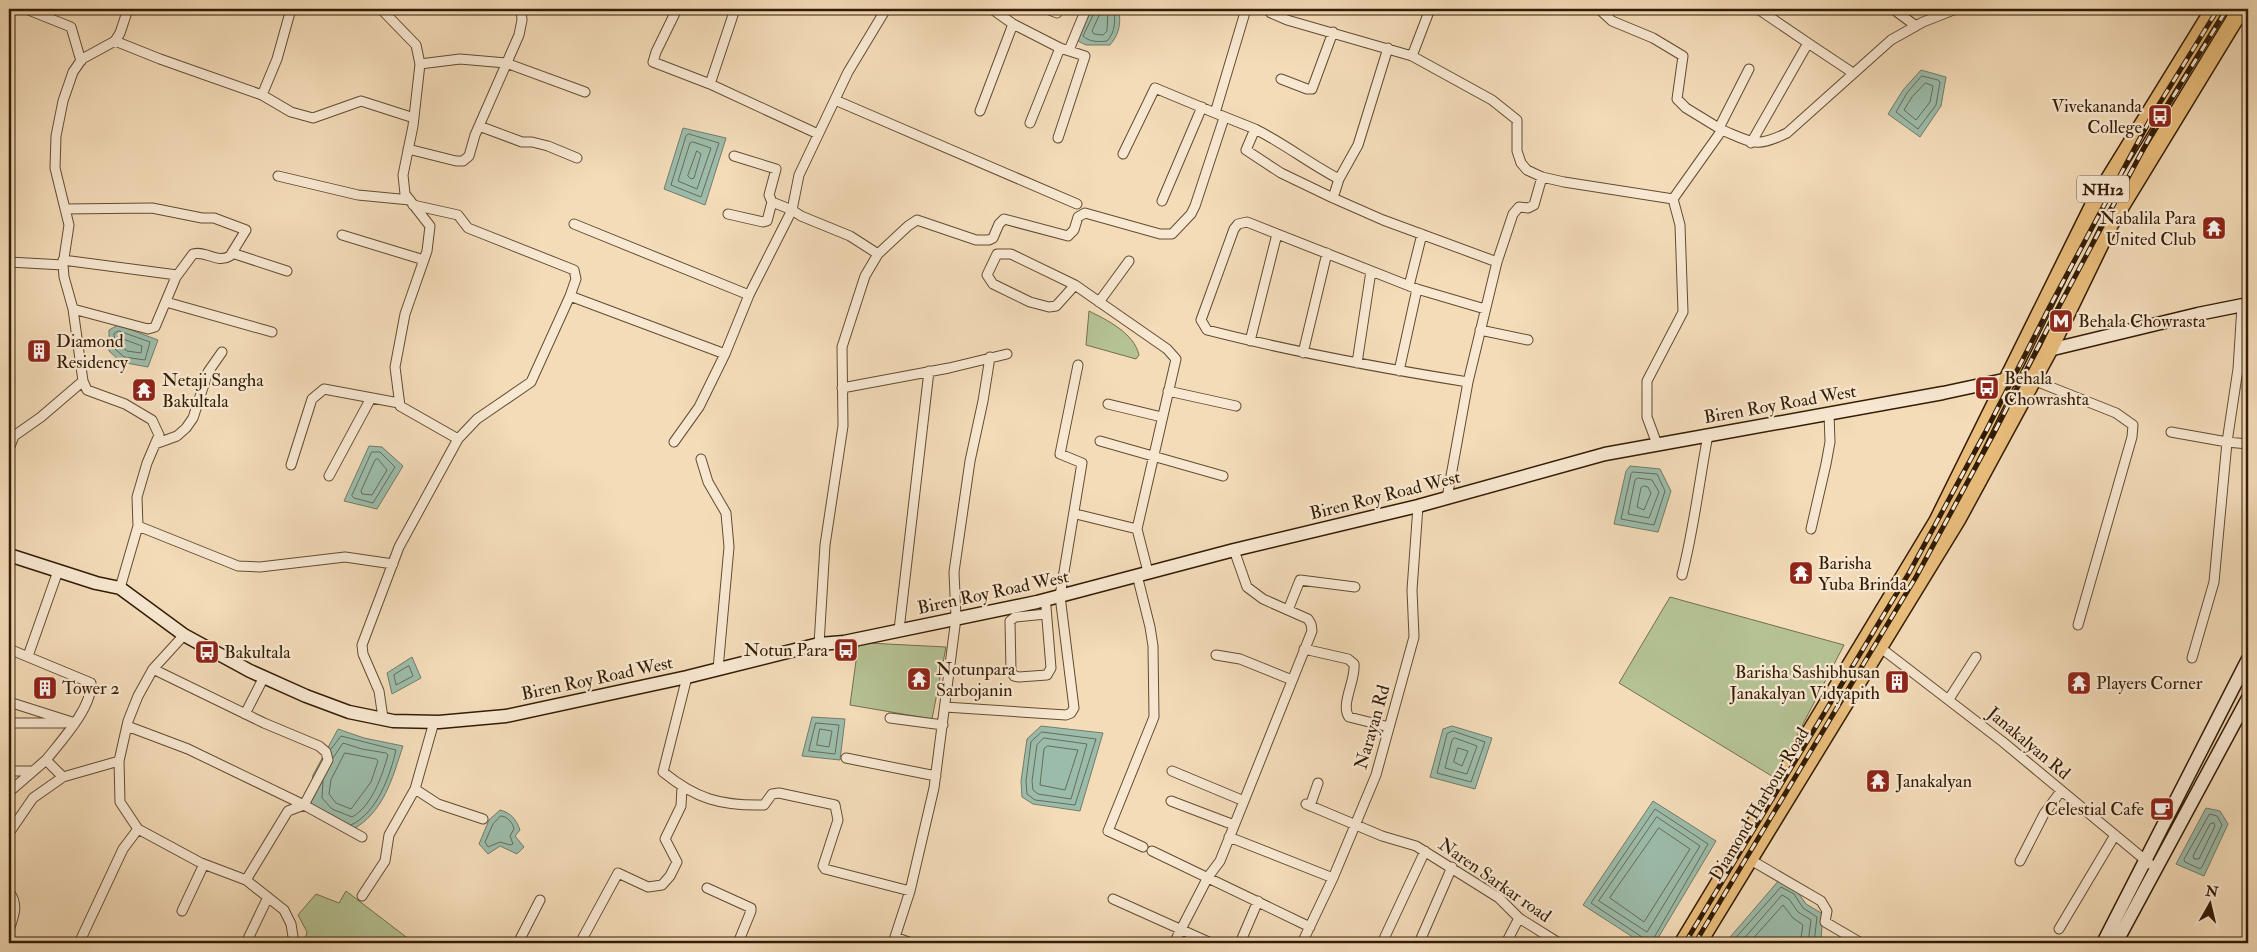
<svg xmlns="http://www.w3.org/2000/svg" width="2257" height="952" font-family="'IM FELL Double Pica',serif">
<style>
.green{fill:#b5c294;stroke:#746f4c}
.water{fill:#9cbcab;stroke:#727c68}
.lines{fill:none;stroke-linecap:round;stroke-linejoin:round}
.shore{stroke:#676c58;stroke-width:1}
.street-casing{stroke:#624c31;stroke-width:11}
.secondary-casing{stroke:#321c04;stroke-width:15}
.highway-casing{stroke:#321c04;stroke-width:19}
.street{stroke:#f8e8d2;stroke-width:9}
.secondary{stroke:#f8e8d2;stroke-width:12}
.highway{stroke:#eabe7c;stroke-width:16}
.rail-casing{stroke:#321c04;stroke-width:5}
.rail{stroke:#f8e8d2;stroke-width:3;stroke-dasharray:9;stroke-linecap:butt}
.labels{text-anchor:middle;stroke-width:4.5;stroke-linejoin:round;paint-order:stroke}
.shield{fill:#f8e8d2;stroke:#6d5942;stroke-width:1}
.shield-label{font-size:16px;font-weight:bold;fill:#321c04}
.poi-label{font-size:18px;fill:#321c04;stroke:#f8e8d2;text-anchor:start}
.street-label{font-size:18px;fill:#321c04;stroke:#f8e8d2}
</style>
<rect width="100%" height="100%" fill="#f4dcb9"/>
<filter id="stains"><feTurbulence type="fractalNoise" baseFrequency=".004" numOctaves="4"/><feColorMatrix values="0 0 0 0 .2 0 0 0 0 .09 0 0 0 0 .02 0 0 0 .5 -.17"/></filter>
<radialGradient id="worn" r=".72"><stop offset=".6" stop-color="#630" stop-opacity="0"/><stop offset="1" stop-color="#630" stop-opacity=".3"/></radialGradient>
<path class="green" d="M1089,311C1107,320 1134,333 1139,355L1136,359L1086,345Z
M1670,597L1844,645L1775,778L1619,683Z
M868,643L946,647L932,719L850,705L858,646Z
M346,891L414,943H304L307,932L298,915L316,894L339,903Z"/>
<path class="water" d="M1092,9L1119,10C1121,25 1119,34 1110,45H1086L1076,40Z
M1921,70L1946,77L1941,106L1920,137L1888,114L1903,90Z
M683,128L726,138L705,205L664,189Z
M118,325L158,340L148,367L121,362L109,351V330Z
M369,446L382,447L403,466L377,509L344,501Z
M1630,466L1660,469L1671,491L1658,532L1614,524L1626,471Z
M412,657L421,678L392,694L387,673Z
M812,717L845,719L840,760L802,756Z
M1041,726L1103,733L1080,811L1033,804L1022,797L1021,781L1027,739Z
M1452,726L1492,738L1475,789L1430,777L1443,729Z
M338,729L364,738L403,746C392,779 384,812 352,830L325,818L309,801L313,775Z
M1653,801L1716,841L1655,943H1642L1583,905Z
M2206,808L2220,811L2228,824L2204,876L2176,864Z
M500,810C511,813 516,819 520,830L515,836L524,847L517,854L500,846L488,854L479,844L489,820Z
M1780,879L1797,891L1806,904L1823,914L1821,939L1817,943H1725Z"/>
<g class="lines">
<path class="shore" d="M1096,9L1083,36C1089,42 1099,42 1107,41C1116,31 1115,21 1114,9
M1102,9L1092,31L1094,34L1103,35L1107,31L1108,9
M1922,76L1938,80L1940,82L1936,105L1918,129L1896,112L1907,93Z
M1926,83L1933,86L1930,102L1916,120L1904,110L1912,97Z
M689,134L719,143L701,197L671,185L686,136Z
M693,142L711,148L697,189L678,181L690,143Z
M697,151L701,154L694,178L691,179L688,176Z
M119,331L150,342L145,360L124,357L115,349L114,334Z
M123,339L142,346L141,353L127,351L120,345V340Z
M372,452H380L395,467L373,503L354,498L352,496Z
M378,459L387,470L372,495L362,494L361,491L375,460Z
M1633,472L1657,474L1665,491L1654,525L1621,519L1631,474Z
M1638,478L1652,480L1659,492L1649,518L1628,514L1635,480Z
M1644,486L1648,487L1651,493L1644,510L1637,507L1641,488Z
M409,666L413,676L396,685L394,675Z
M816,723L839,725L835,754L809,751Z
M820,729L832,731L829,747L817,745Z
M1453,731L1485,742L1471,782L1437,773L1447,734Z
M1042,732L1096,739L1075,805L1035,800L1027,794L1026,781L1031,742Z
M1044,738L1087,744L1071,799L1038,794L1033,790L1032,781L1037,745Z
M1455,738L1477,746L1467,774L1445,768L1452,740Z
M1048,746L1078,750L1065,790L1040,785L1044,749Z
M1458,748L1468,751L1462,766L1454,762Z
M331,749L341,736L396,750C390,776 377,813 351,825
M345,753L376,759L378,761L371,782L351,809L336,803L329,794L331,780Z
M323,781L322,798L332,809L352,817C372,806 382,776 388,755L386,753L362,749L343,743L333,758
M2210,814L2217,816L2222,825L2202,867L2200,869L2185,862L2184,860Z
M501,816C507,816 513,823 514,829L510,836L513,844L510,845L500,842L488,847L485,842L493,824Z
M1657,817L1700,846L1647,932L1599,901Z
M2214,823L2215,826L2199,859H2194L2193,856L2210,824Z
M1659,828L1690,849L1644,922L1610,898Z
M1644,943L1642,937L1591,903L1655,809L1708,844L1651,943
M1731,943L1781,887L1794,894L1803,908L1817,917L1814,943
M1740,943L1782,895L1789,899L1798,912L1811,920L1808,943
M1749,943L1783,905L1793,918L1803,925L1800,943"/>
<defs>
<path id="street" d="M26,9L71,27L81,61
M381,9L416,45L420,64L413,126L403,175L405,194L430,226L427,251L405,314L395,367L400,406L458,439L399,547L362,645L363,654L379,691L383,718
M677,9L656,52L653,62L710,84L735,9
M992,9L1013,24
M1047,9L1057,13
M1246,9L1215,113L1255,129L1246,150L1281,173L1333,198L1383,220L1497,262L1468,382L1447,498
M1267,9L1271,13L1287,20L1412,56L1492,100L1517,120V151L1521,163L1527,170L1542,177L1564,182L1673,199
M1599,9L1612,21L1653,38L1683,56L1677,99L1686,108L1722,130
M1893,9L1916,26
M115,41L160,59L262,95L291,112L313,118L361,101L414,118
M1808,43L1853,73
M1069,50L1086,9
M1412,56L1430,9
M420,64L460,59L506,63L585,92
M1281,79L1307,89H1312L1333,32
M710,84L818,134
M262,95L277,59L291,9
M835,100L1077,204
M980,111L1013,24L1060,48L1085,56L1058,138
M1030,123L1060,48
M479,126L522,142H532L548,146L577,158
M1719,128L1749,69
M1255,129C1285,144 1310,164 1339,179
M1751,143L1808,43L1758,9
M408,149L456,161H463L469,156L475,135L519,35L522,20L521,9
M1123,154L1155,88L1215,113
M734,156L776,169L769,195L772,202
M278,176L358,195L410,200
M1333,198L1339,179L1358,145L1388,48
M1673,199L1722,130C1753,143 1756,148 1787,133L1891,40L1923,22L1956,9
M1162,201L1202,107
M413,205L458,215L468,228L574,270L576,279L570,296L725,354L749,295L792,210L772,202L767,221L763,222L728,214
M65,209L152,208L202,218H214L246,230L230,256C217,264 206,250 193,254L176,277L155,327L148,329L73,309
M574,224L749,295
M342,235L424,260
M232,253L287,271
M878,254L908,226L917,220L976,240H989L993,238L999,224L1004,219L1068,236L1074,230L1078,217L1085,213L1160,234H1172L1191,214L1195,206L1224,118
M63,260L177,275
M9,262L63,265
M1497,262L1513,214L1519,207L1528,208L1534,205L1542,177
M1075,285L1056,306L1049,307L1030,302L993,284L987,275L997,254H1011L1075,285L1167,349L1176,359L1137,529L1148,572
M1409,286L1422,234
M1417,289L1485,309
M166,302L272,332
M1099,302L1129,261
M1480,330L1528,340
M1250,341L1277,234
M1303,353L1327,253
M1357,363L1371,271
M1399,371L1417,289L1247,222L1238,224L1234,229L1201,320L1207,330C1293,352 1380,368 1468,382
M2033,380L2116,413L2133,425L2132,437L2078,625
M842,388L949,368L1007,354
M1168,391L1236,406
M1108,404L1162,417
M2171,432L2227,442L2248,444
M458,439L477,419L531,382L570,296
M1100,441L1223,476
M674,442L699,407L725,354
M155,444L177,436L186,428L193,418L208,372L222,352
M1657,444L1647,417V381L1683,312L1680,225L1673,199
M9,449L14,436L41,417L83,381
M701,459L708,482L726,513L729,547L718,669
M291,465L312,399L324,389L399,403
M329,476L371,398
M1080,515L1137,529
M138,526L238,566L260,567L345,557L393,564
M1811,529L1826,464L1830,442L1829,413
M1137,575L1150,627L1153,646L1154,717L1108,831L1143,847
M1682,575C1694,529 1699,482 1708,435
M120,588L138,526L137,497L147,463L159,435L152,420L125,404L87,390L83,381L73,309L64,277L63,265L69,225L55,168L56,136L63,101L73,72L82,59L115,41L120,33L128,9
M1045,600L1046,607L1051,668L1047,675L1019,677L1014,676L1011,671L1010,621L1015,617L1046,614
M1288,610L1300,580L1355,587
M899,630L929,371
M184,635L153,669L138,696L128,721L119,761L120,802L138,829L201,863L246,880L284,910L291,924L294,943
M819,644L825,545L843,426L842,347L865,276L878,254L850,236L801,216L792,210L799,175L848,72L886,9
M1877,645L2003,742L2150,864
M9,649L91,683C92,708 61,741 46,760L63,777
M1304,649L1348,659L1354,664C1356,680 1340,705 1349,717L1389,727
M1216,655L1240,659L1292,680
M28,656L58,571
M2192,658L2214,582L2227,442L2238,369L2242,306
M153,669L264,723L319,746L326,752L328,760L304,805L362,837
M687,677L663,772C696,799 721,806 764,805L772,794L779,793L835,805L838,820L823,866L825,869L910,891
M1949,699L1976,657
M9,702L75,723
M945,707L1066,715L1071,713L1074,708L1060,596L1082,463L1060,454L1078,365
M245,714L264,677
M890,718L943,725
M9,723H64
M127,726L188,749L304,805L288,811L246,880
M846,758L936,776
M9,771H32
M1172,771L1244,801
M415,789L438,804L483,819
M9,792L46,760
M1171,801L1234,825
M1306,804L1382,836L1416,846L1499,898L1519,918L1559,943
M1310,806L1318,783
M9,833L33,798L63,777L119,761
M1229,837L1333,878
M1152,851L1310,927
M1749,859L1821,901L1827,911L1825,922L1861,943
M2020,861L2044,814L2061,791
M707,888L751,908V911L738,943
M9,892C19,904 14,916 9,930
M362,896L385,861L389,835L415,789L434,722
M1113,899L1211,943
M182,911L204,864
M2059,929L2115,835
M895,937L911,943
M79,943L123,849L138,829
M246,943L268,897
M518,943L540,900
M580,943L618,873L648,887L662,885L670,876L677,862L665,839L681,806L682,787
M893,943L910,891L934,788L956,618L954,572L970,461L983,401L990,357
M1174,943L1208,877L1220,861L1312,631L1311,624L1308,619L1263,599L1247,587L1234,550
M1240,943L1258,901
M1302,943L1333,878L1376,775L1414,637L1412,590L1418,506
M1382,943L1425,851
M1419,943L1452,867
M1506,943L1519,918"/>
<path id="secondary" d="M2049,350L2198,314L2248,304
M9,555L96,583L120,588L184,635L250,671L306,696L349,712L393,721L439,722L506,716L687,677L819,644L844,642L1037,602L1234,550L1418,506L1605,454L1943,393L2008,379L2033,380
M2103,943L2248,659
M2116,943L2248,698"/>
<path id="highway" d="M1683,943L1937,522L2095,202L2214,9
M1698,943L1958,518L2049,350L2110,224L2241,9"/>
</defs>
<use href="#street" class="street-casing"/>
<use href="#secondary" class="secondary-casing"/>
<use href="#highway" class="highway-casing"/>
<use href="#street" class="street"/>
<use href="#secondary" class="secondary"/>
<use href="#highway" class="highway"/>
<defs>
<path id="rail" d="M1685,943L1909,573L1986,431L2049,308L2153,114L2218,9
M1695,943L1916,577L1993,435L2056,312L2160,118L2227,9"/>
</defs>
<use href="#rail" class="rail-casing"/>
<use href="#rail" class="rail"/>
</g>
<defs>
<symbol id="bus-square" viewBox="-11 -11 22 22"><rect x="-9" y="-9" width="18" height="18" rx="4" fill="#8f2418" stroke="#f8e8d2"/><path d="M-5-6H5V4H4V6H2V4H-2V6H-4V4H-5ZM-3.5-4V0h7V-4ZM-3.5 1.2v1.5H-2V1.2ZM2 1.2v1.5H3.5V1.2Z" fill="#fff"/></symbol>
<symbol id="temple-square" viewBox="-11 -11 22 22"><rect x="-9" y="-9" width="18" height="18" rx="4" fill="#8f2418" stroke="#f8e8d2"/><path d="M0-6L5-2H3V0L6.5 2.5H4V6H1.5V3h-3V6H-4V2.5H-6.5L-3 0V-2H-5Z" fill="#fff"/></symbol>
<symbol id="metro-square" viewBox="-11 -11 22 22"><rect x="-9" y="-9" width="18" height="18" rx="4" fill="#8f2418" stroke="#f8e8d2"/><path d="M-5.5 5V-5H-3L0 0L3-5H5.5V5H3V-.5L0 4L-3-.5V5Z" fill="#fff"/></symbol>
<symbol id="building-square" viewBox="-11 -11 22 22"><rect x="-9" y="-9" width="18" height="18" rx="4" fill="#8f2418" stroke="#f8e8d2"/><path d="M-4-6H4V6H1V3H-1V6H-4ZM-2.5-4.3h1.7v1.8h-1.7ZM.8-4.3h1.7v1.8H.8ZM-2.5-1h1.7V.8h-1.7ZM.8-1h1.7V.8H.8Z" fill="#fff"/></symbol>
<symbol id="cafe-square" viewBox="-11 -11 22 22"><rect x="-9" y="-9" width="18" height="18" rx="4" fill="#8f2418" stroke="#f8e8d2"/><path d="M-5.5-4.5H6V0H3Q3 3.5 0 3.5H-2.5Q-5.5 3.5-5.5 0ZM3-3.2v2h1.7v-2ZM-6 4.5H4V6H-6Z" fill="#fff"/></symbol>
</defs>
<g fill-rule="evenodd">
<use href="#bus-square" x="2146" y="102" width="28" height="28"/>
<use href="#temple-square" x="2200" y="214" width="28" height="28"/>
<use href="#metro-square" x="2047" y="307" width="28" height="28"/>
<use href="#building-square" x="25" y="337" width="28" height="28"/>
<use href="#bus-square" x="1973" y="374" width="28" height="28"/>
<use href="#temple-square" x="130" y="376" width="28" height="28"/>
<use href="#temple-square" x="1787" y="559" width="28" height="28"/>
<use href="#bus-square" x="832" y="636" width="28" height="28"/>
<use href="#bus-square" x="193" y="638" width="28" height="28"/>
<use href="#temple-square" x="905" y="665" width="28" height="28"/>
<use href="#building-square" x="1883" y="668" width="28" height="28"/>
<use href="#temple-square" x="2065" y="669" width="28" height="28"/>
<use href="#building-square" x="31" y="674" width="28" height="28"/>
<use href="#temple-square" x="1864" y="767" width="28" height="28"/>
<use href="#cafe-square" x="2148" y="795" width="28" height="28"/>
</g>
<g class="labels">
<rect class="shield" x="2077" y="175.5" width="52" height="27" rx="4"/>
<g class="shield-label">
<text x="2103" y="195">NH12</text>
</g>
<g class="poi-label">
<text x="2142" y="112" text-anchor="end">Vivekananda<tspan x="2142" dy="21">College</tspan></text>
<text x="2196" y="224" text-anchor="end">Nabalila Para<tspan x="2196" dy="21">United Club</tspan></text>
<text x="2078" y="327">Behala Chowrasta</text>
<text x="56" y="347">Diamond<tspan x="56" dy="21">Residency</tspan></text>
<text x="2004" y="384">Behala<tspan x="2004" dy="21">Chowrashta</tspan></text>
<text x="162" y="386">Netaji Sangha<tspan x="162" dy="21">Bakultala</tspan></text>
<text x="1818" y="569">Barisha<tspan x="1818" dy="21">Yuba Brinda</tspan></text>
<text x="828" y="656" text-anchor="end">Notun Para</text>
<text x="224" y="658">Bakultala</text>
<text x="936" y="675">Notunpara<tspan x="936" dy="21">Sarbojanin</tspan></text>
<text x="1880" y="678" text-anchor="end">Barisha Sashibhusan<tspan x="1880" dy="21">Janakalyan Vidyapith</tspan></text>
<text x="2096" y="689">Players Corner</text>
<text x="62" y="694">Tower 2</text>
<text x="1896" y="787">Janakalyan</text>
<text x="2144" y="815" text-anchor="end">Celestial Cafe</text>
</g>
<g class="street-label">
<text transform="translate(1780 404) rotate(-10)" y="6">Biren Roy Road West</text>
<text transform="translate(1385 495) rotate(-14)" y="6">Biren Roy Road West</text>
<text transform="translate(993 592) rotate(-12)" y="6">Biren Roy Road West</text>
<text transform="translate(597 678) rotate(-12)" y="6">Biren Roy Road West</text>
<text transform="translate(1372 727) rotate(-74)" y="6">Narayan Rd</text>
<text transform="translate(2029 743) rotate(40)" y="6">Janakalyan Rd</text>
<text transform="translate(1759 804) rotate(-59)" y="6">Diamond Harbour Road</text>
<text transform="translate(1495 880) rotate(35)" y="6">Naren Sarkar road</text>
</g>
</g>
<rect width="2257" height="952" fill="none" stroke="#f4dcb9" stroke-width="30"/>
<rect x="10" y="10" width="2237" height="932" fill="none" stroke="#321c04" stroke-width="2.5"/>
<rect x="15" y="15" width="2227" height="922" fill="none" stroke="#321c04"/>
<g transform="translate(2210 904) rotate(8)" stroke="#f8e8d2" stroke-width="4" paint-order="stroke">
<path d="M0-4L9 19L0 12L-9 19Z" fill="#321c04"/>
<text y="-8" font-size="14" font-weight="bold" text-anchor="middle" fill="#321c04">N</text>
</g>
<rect width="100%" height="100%" filter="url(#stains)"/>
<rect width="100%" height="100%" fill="url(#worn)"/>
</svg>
